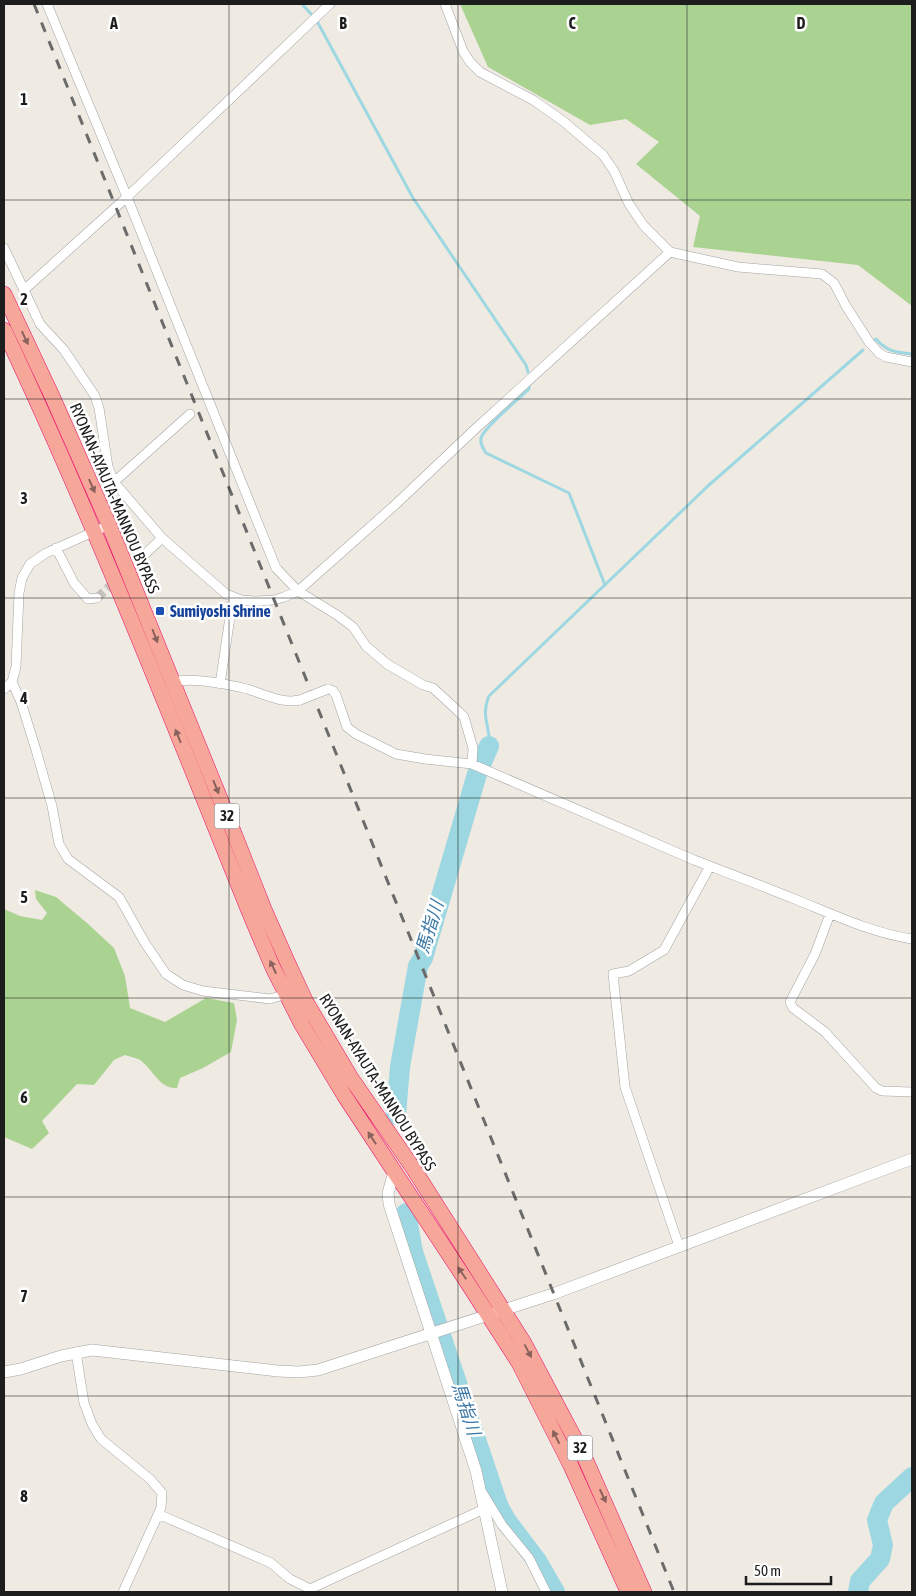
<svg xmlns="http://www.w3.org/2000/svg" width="916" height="1596" font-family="'Asap Condensed','Noto Sans JP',sans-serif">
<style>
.forest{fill:#aad392}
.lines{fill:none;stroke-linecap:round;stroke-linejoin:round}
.stream{stroke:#9dd8e2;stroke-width:3}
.river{stroke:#9dd8e2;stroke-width:20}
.minor-tunnel{stroke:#c5c1bb;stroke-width:9;stroke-dasharray:9 4.5;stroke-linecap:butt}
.minor-casing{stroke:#a4a4a4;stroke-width:10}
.tertiary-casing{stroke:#a4a4a4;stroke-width:12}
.trunk-casing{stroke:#ea126d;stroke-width:16}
.minor{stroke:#fff;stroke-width:9}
.tertiary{stroke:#fff;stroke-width:11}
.trunk{stroke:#f7a69a;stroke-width:15}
.rail{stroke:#6b6b6b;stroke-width:3;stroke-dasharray:10 10;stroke-linecap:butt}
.minor-bridge-casing{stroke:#a4a4a4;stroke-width:10;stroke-linecap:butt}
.minor-bridge{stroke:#fff;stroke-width:9}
.oneway{fill:#8a625c}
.grid{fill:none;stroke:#1d1d1d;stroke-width:1;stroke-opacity:0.55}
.transit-dot{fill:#1a4fb4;stroke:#fff;stroke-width:2}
.labels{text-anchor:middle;stroke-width:5;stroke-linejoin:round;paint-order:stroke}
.shield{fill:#fff;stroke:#616161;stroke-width:1}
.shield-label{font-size:15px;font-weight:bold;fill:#1d1d1d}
.street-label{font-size:16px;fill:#1d1d1d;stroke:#fff}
.transit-label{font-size:16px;font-weight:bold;fill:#164399;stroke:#fff;text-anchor:start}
.water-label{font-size:18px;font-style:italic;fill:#3b78a6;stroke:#fff}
.grid-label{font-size:16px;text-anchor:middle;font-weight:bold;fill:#1d1d1d;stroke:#fff;stroke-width:5;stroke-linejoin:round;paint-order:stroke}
</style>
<rect width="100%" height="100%" fill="#efeae2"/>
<path class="forest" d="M460,4H912V306L858,265L693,247L700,216L636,164L659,142L626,119L590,125L488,67Z
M35,890L56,897L87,923L114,948L125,976L130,1008L165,1022L206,998L234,1003L237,1020L231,1052L203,1068L180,1078L177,1088C159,1089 154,1070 140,1060C137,1058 130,1057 125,1055L114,1060L94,1085L77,1084L42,1121L49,1133L32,1149L4,1137V909L20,916L42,920L47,913L36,899Z"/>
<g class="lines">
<path class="stream" d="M302,4L311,14
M318,23L413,198L526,365L528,372
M875,340L876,339C887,352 897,352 912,354
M529,386V389C520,398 484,427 481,438C480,444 483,448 486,453L569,493L605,585
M489,746C491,726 480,717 489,696L709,485L863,350"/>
<path class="river" d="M396,1115L400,1067L418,966L423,958L477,774L489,746
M406,1213L413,1252L498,1505L506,1520L537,1561L555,1592
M858,1592L860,1581L880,1559L883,1545L877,1520L884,1503L912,1477"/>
<path class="minor-tunnel" d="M97,598L142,557"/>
<defs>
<path id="minor" d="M47,4L127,197L276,568L298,591L337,615L353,627L366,646L387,664L423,685L433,688L459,712L464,717L473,748L472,764
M445,4L463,51L470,62L480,72L533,100L563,121L603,155L614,171L629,204L644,226L670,252L738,267L822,274L834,283L846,306L869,342L879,353L886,357L912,362
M4,248L40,324L64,350L95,396L99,408L108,467L114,482
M24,290L127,197L330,4
M190,414L114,482L162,538L226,594L241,600L255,601L274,600L284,597L298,591L396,504L473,431L670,252
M56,548L74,583L88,599L97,598
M142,557L162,538
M12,682L21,702L36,750L52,806L59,844L68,859L119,897L145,943L166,974L183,985L203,991L270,999L290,993
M173,682C193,677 226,684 247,689C264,694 282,704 300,700
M220,684L233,597
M4,689L12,682L16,667L19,593L22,578L30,564L46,553L109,525
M328,689L333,691L336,695L347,727L356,734L396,754L425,759L472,764L694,860C728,873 763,886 797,900C834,915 872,933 912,939
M830,914L815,954L790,1002L793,1008L825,1032L876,1088L882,1091L912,1092
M679,1246L625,1087L613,974L629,971L664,950L710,866
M76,1352L84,1403L92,1424L101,1439L150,1479L162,1493L161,1508L123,1592
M482,1492L502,1525L529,1558L546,1592
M158,1514L271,1563L290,1579L310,1589L484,1509"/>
<path id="tertiary" d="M394,1172L388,1193L389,1204L476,1471L502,1592
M4,1372L21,1369L61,1356L92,1350L278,1371L299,1372L318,1370L553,1294L912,1159"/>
<path id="trunk" d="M4,294L52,396L109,525L230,823L264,909L287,961L306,1002L351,1078L413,1168L524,1343L584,1456L644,1592
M4,330C93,519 170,715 248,909L273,968L302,1025L344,1095L467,1282L519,1363L571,1466L628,1592"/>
</defs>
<use href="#minor" class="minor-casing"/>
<use href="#tertiary" class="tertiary-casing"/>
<use href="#trunk" class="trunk-casing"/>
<use href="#minor" class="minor"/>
<use href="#tertiary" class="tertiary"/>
<use href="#trunk" class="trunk"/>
<path class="rail" d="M34,4L674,1592"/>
<defs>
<path id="minor-bridge" d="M300,700L328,689"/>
</defs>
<use href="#minor-bridge" class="minor-bridge-casing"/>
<use href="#minor-bridge" class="minor-bridge"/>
</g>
<defs><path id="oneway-solid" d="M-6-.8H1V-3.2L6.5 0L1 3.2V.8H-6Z" transform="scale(1.25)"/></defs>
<g class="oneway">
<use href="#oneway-solid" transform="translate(25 338) rotate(65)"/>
<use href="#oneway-solid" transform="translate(92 486) rotate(66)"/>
<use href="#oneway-solid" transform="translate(155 636) rotate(69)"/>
<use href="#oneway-solid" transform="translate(178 736) rotate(-112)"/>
<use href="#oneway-solid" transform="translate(216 787) rotate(68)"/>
<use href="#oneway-solid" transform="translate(273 967) rotate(-115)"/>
<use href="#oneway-solid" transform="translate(372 1138) rotate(-123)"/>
<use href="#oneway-solid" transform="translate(462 1273) rotate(-124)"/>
<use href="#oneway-solid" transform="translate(528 1351) rotate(62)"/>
<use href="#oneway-solid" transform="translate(556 1437) rotate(-117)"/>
<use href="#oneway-solid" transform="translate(603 1496) rotate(65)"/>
</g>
<path class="grid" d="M229,4V1592M458,4V1592M687,4V1592M4,200H912M4,399H912M4,598H912M4,798H912M4,998H912M4,1197H912M4,1396H912"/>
<rect class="transit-dot" x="155" y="606" width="10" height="10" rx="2.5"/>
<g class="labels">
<g class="shield">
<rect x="214.5" y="803.5" width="25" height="25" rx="4"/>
<rect x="567.5" y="1435.5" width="25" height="25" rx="4"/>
</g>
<g class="shield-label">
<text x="227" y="821">32</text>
<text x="580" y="1453">32</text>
</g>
<g class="street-label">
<text transform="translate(115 498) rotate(67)" y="6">RYONAN-AYAUTA-MANNOU BYPASS</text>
<text transform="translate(378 1082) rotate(58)" y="6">RYONAN-AYAUTA-MANNOU BYPASS</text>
</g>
<g class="transit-label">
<text x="170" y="617">Sumiyoshi Shrine</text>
</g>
<g class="water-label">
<text transform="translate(430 927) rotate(-73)" y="6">馬指川</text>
<text transform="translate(466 1409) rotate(72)" y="6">馬指川</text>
</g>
</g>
<g class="grid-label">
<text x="114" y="29">A</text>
<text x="343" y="29">B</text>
<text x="572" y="29">C</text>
<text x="801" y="29">D</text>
<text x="24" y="105">1</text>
<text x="24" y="305">2</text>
<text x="24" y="504">3</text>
<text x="24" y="704">4</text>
<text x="24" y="903">5</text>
<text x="24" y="1103">6</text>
<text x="24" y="1302">7</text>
<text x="24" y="1502">8</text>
</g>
<rect width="916" height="1596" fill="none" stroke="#1d1d1d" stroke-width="10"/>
<path d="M746 1576v8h85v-8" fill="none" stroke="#1d1d1d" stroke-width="2.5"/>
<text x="754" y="1576" font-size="15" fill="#1d1d1d" stroke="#ffffff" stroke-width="4" paint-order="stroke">50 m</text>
</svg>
